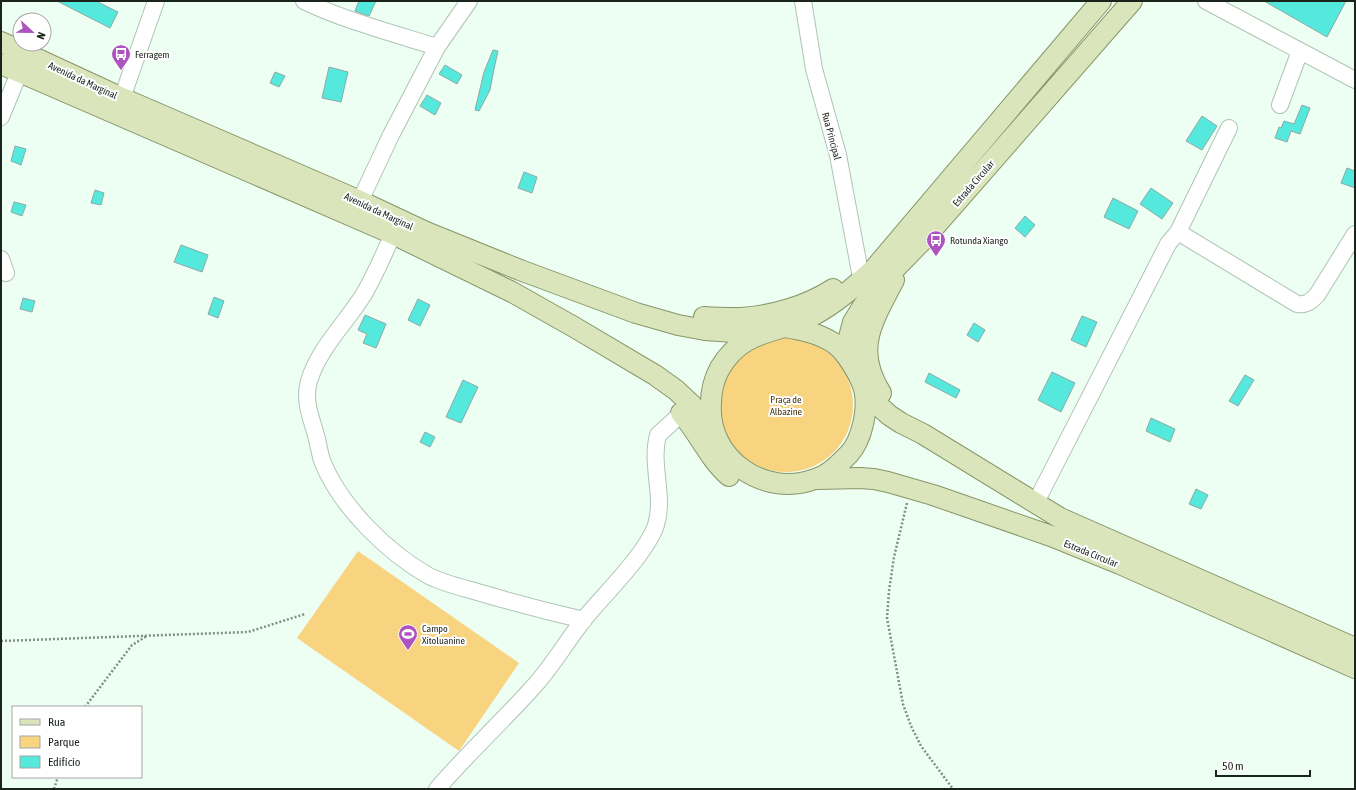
<svg xmlns="http://www.w3.org/2000/svg" width="1356" height="790" font-family="'Asap Condensed',sans-serif">
<style>
.green{fill:#f8d481}
.building{fill:#55e9dd;stroke:#8ea9a6}
.lines{fill:none;stroke-linecap:round;stroke-linejoin:round}
.minor-casing{stroke:#afc4b5;stroke-width:18}
.major-casing{stroke:#889668;stroke-width:22}
.path{stroke:#818e85;stroke-width:2.5;stroke-dasharray:2 2;stroke-linecap:butt}
.minor{stroke:#fff;stroke-width:16}
.major{stroke:#dae5bc;stroke-width:20}
.labels{text-anchor:middle;stroke-width:4;stroke-linejoin:round;paint-order:stroke}
.poi-label{font-size:10px;fill:#1b231d;stroke:#fff;text-anchor:start}
.street-label{font-size:10px;fill:#1b231d;stroke:#fff}
.park-label{font-size:10px;fill:#46350a;stroke:#fff}
</style>
<rect width="100%" height="100%" fill="#edfef2"/>
<path class="green" d="M719 405a67 67 0 1 1 134 0a67 67 0 1 1-134 0Z
M358,551L519,663L459,751L297,638Z"/>
<path class="building" d="M57,1H96L118,12L110,28Z
M359,1H376L369,16L355,11Z
M1264,1H1346L1327,37Z
M493,50L498,51L493,74L490,90L479,111L475,110L484,72Z
M445,65L462,75L457,84L439,74Z
M329,67L348,72L341,102L322,98Z
M275,72L285,76L279,87L270,83Z
M427,95L441,103L435,115L420,106Z
M1302,105L1310,108L1300,134L1291,131L1287,142L1275,138L1279,127L1281,128L1284,121L1294,124Z
M1202,116L1217,126L1202,150L1186,141Z
M15,146L26,149L21,165L11,161Z
M1347,168L1355,171V188L1341,183Z
M524,172L537,177L532,193L518,188Z
M1151,188L1173,203L1162,219L1140,204Z
M95,190L104,193L101,205L91,203Z
M1113,198L1138,211L1129,229L1104,217Z
M14,202L26,205L22,216L11,212Z
M1025,216L1035,225L1025,237L1015,228Z
M181,245L208,255L202,272L174,262Z
M214,297L224,301L218,318L208,314Z
M23,298L35,301L32,312L20,309Z
M418,299L430,305L420,326L408,320Z
M365,315L386,324L376,348L363,343L367,334L358,330Z
M1082,316L1097,322L1086,347L1071,340Z
M974,323L985,330L978,342L967,335Z
M1052,372L1075,383L1061,412L1038,400Z
M929,373L960,390L956,398L925,382Z
M1245,375L1254,380L1238,406L1229,401Z
M463,380L478,387L461,423L446,417Z
M1151,418L1175,429L1170,442L1146,431Z
M425,432L435,437L430,447L420,442Z
M1196,489L1208,495L1201,509L1189,504Z"/>
<g class="lines">
<defs>
<path id="minor" d="M304,1C346,21 392,33 437,47
M803,1L814,69L838,155L860,272
M1206,1L1355,80
M122,98L156,1
M1280,105L1300,51
M1,117L19,73
M360,201L391,135L437,47L469,1
M1178,232L1229,128
M393,234C384,254 375,275 364,294C346,323 319,348 309,381C303,402 312,419 317,439C319,447 320,456 323,463C341,507 388,553 429,576C445,584 464,588 481,593C515,603 549,612 584,620
M1,259L6,273
M1035,504L1168,244L1178,232L1297,304C1307,305 1310,302 1317,295L1355,234
M437,789C468,753 503,721 535,685C555,663 570,635 590,612C608,591 647,552 656,525C665,496 650,465 658,435L681,414"/>
<path id="major" d="M1,42L122,98L360,201L426,232L520,270L636,313L678,325L705,330L733,332L761,330
M1,64L393,234L512,292L574,327L655,375L676,390L692,405L712,431
M704,317C716,318 729,318 741,318C772,316 807,306 833,289
M784,327C802,330 819,333 835,344C846,352 860,375 864,389C869,408 862,440 849,454C839,464 829,475 815,479C764,498 707,459 711,403C711,391 714,379 720,368C744,328 776,335 812,316C835,304 854,287 874,269L1101,1
M855,364L848,341L853,322L863,306L885,279L924,239L1132,1
M864,389L879,406L889,415L901,423L923,434L1060,518L1355,648
M881,393C853,349 873,321 894,280
M681,413C699,433 709,459 729,476
M818,479L860,478L874,479L888,482L933,495L1051,536L1120,564L1355,668"/>
</defs>
<use href="#minor" class="minor-casing"/>
<use href="#major" class="major-casing"/>
<path class="path" d="M907,503L894,557L889,591L887,618L903,704L911,726L921,746L953,789
M1,641L248,632L305,614
M85,707L132,645L147,636
M54,789L58,777"/>
<use href="#minor" class="minor"/>
<use href="#major" class="major"/>
</g>
<defs>
<symbol id="bus-pin" viewBox="-11 -11 22 30"><path d="M0 17L-7.5 6A9.5 9.5 0 1 1 7.5 6Z" fill="#ae54c0" stroke="#fff"/><path d="M-5-6H5V4H4V6H2V4H-2V6H-4V4H-5ZM-3.5-4V0h7V-4ZM-3.5 1.2v1.5H-2V1.2ZM2 1.2v1.5H3.5V1.2Z" fill="#fff"/></symbol>
<symbol id="stadium-pin" viewBox="-11 -11 22 30"><path d="M0 17L-7.5 6A9.5 9.5 0 1 1 7.5 6Z" fill="#ae54c0" stroke="#fff"/><path d="M0-5a6.5 5 0 1 0 0 10a6.5 5 0 1 0 0-10ZM-3.5-1.8h7v3.6h-7Z" fill="#fff"/></symbol>
</defs>
<g fill-rule="evenodd">
<use href="#bus-pin" x="110" y="43" width="22" height="30"/>
<use href="#bus-pin" x="925" y="229" width="22" height="30"/>
<use href="#stadium-pin" x="397" y="623" width="22" height="30"/>
</g>
<g class="labels">
<g class="poi-label">
<text x="135" y="58">Ferragem</text>
<text x="950" y="244">Rotunda Xiango</text>
<text x="422" y="632">Campo<tspan x="422" dy="12">Xitoluanine</tspan></text>
</g>
<g class="street-label">
<text transform="translate(83 80) rotate(25)" y="4">Avenida da Marginal</text>
<text transform="translate(832 136) rotate(75)" y="4">Rua Principal</text>
<text transform="translate(973 183) rotate(-49)" y="4">Estrada Circular</text>
<text transform="translate(379 211) rotate(25)" y="4">Avenida da Marginal</text>
<text transform="translate(1091 553) rotate(22)" y="4">Estrada Circular</text>
</g>
<g class="park-label">
<text x="786" y="403">Praça de<tspan x="786" dy="12">Albazine</tspan></text>
</g>
</g>
<rect width="1356" height="790" fill="none" stroke="#1b231d" stroke-width="4"/>
<rect x="12" y="706" width="130" height="72" fill="#ffffff" stroke="#a4a7a5"/>
<rect x="20" y="719" width="20" height="6" fill="#dae5bc" stroke="#a4a7a5"/>
<text x="48" y="726" font-size="12" fill="#1b231d">Rua</text>
<rect x="20" y="736" width="20" height="12" fill="#f8d481" stroke="#a4a7a5"/>
<text x="48" y="746" font-size="12" fill="#1b231d">Parque</text>
<rect x="20" y="756" width="20" height="12" fill="#55e9dd" stroke="#a4a7a5"/>
<text x="48" y="766" font-size="12" fill="#1b231d">Edifício</text>
<g transform="translate(32 32) rotate(112)"><circle r="19" fill="#ffffff" stroke="#a4a7a5"/>
<path d="M0-3L7 15L0 10L-7 15Z" fill="#ae54c0"/>
<text y="-6" font-size="11" font-weight="bold" text-anchor="middle" fill="#1b231d">N</text>
</g>
<path d="M1216 770v6h94v-6" fill="none" stroke="#1b231d" stroke-width="2"/>
<text x="1222" y="770" font-size="12" fill="#1b231d" stroke="#ffffff" stroke-width="3" paint-order="stroke">50 m</text>
</svg>
